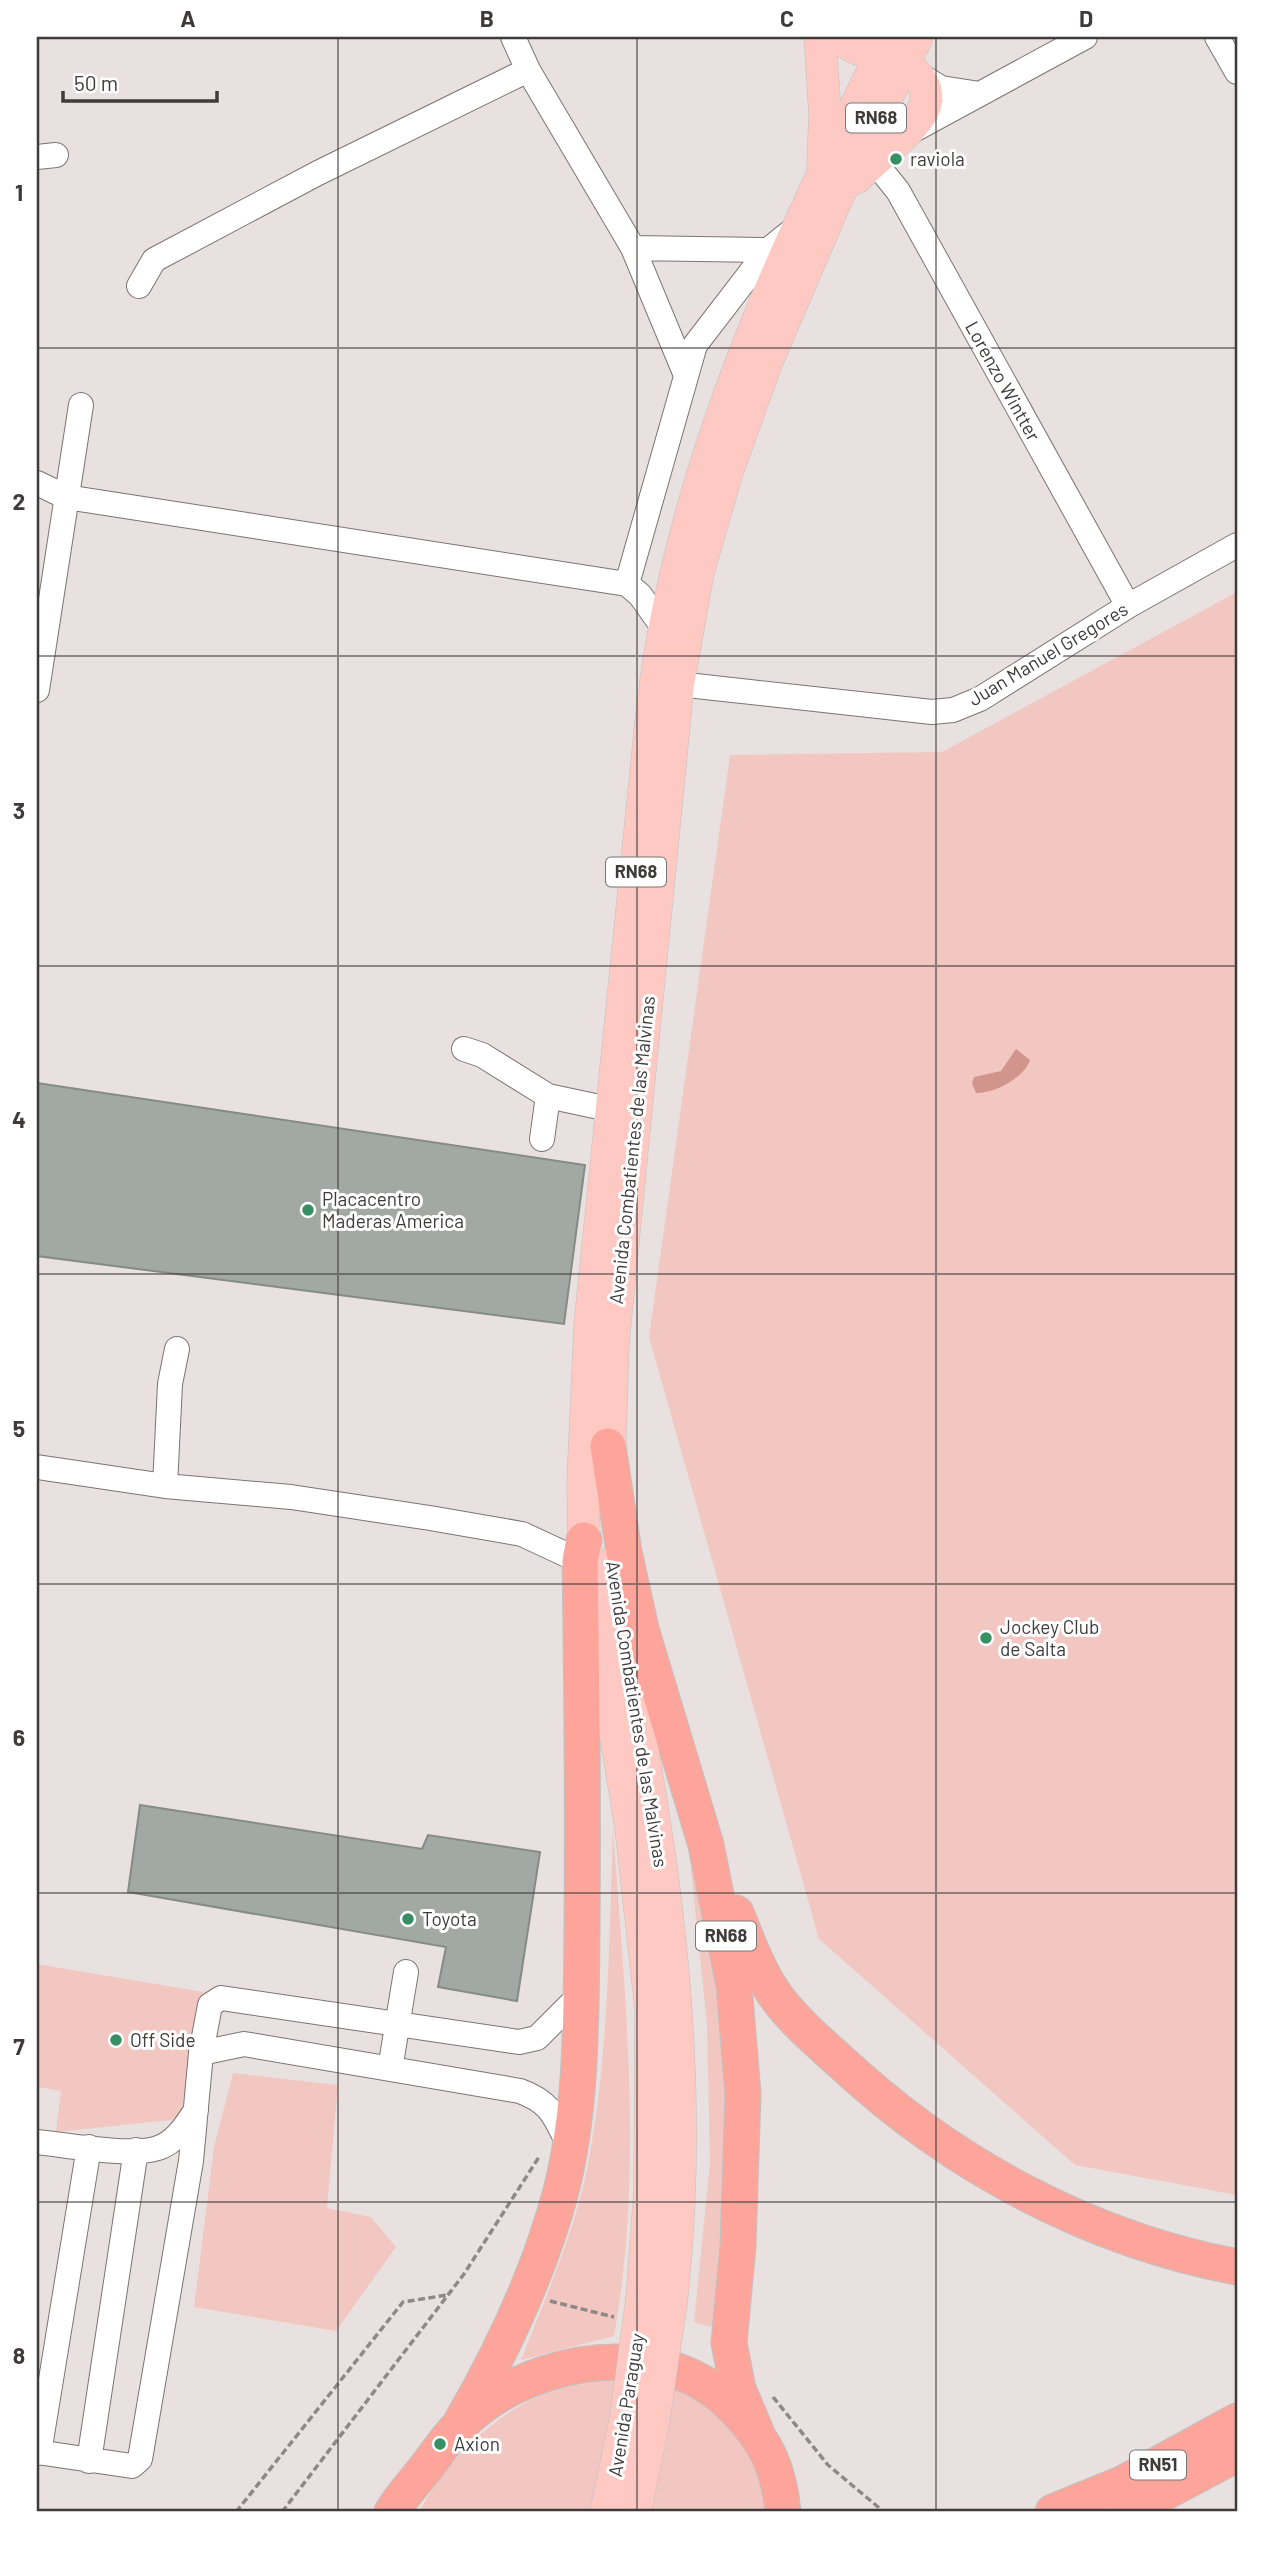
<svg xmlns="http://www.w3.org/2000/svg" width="1274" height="2549" font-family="Barlow,sans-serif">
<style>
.green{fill:#f2c7c1}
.water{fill:#d2958d}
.building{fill:#a2a8a4;stroke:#858c88;stroke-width:2}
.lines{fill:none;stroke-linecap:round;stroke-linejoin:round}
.minor-casing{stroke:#7c7473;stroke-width:26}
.major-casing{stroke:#c2c0c0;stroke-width:33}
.highway-casing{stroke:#c2c0c0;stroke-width:37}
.path{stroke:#8e8887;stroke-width:3.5;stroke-dasharray:7 3.5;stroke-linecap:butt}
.minor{stroke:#fff;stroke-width:24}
.major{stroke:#fec9c3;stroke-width:32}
.highway{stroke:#fea59b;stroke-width:35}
.major-bridge-casing{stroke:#c2c0c0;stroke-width:33;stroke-linecap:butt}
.major-bridge{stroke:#fec9c3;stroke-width:32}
.grid{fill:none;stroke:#3f3b3b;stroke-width:2;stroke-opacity:0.55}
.poi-dot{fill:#378f64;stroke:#fff;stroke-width:2.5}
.labels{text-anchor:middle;stroke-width:6;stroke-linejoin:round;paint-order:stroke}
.shield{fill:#fff;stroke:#797676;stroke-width:2}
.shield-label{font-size:18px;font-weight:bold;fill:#3f3b3b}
.poi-label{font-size:19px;fill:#3f3b3b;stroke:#fff;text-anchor:start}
.street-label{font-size:19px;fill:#3f3b3b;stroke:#fff}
.neatline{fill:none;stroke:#3f3b3b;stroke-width:2.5}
.grid-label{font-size:23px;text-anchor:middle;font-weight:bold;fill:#3f3b3b}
</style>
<rect width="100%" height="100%" fill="#e9e1df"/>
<path class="green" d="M1237,592V2195L1075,2165L819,1939L649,1337L730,755L942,752Z
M685,1812L729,2049L732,2172L715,2328L694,2322L710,2162L707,2025Z
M613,1829C625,1996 644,2170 614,2336L521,2360C544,2302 573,2234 586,2174C609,2060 609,1945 613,1829Z
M37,1964L203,1992L180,2119L56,2132L61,2091L37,2087Z
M233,2073L338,2085L327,2208L371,2217L396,2247L336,2331L194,2307L214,2147Z
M598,2378L687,2390L723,2415L747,2442L773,2512H419C454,2446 522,2388 598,2378Z"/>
<path class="water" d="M1016,1049L1030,1060C1024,1078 995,1093 976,1093L972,1083L974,1077L1001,1071Z"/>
<path class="building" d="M37,1083L585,1165L564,1324L37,1256Z
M140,1805L422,1849L428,1835L540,1852L517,2001L438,1987L446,1947L128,1892Z"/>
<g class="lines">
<defs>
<path id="minor" d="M513,37L528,70L633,248L685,373
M1217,37L1237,72
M918,74L941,88L980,94
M910,132L1085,37
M37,157L56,155
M873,160L898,191L1128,606
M633,248L768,250
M139,286L154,260L318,173L528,70
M37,483L66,497L627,584L640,595L662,626
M627,584L695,345L768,250L798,226
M678,684L932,712L953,710L980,699L1128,606L1237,545
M37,690L81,405
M464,1049L482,1055L548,1096L613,1110
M542,1139L548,1096
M37,1467L165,1486L291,1497L430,1518L522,1534L580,1561
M165,1486L170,1384L177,1349
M201,2053L244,2044L520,2091C552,2103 554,2116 569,2145
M390,2069L406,1972
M37,2142C66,2145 132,2157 158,2148C175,2143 187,2124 196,2110
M37,2452L132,2466L140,2459L191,2161L201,2053L210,2005L221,1998L519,2042L537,2038L581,1994
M39,2453L89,2147
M89,2461L136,2150"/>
<path id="major" d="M820,37L825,114L823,165
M842,37C856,60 904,48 923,84C928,93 927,105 921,114C904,139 877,156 856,178
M609,1472L613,1343L678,684L698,572L727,472L767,361L836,200L917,37
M614,1562C620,1635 635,1705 647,1777C677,1952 691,2127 671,2304
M642,2298L650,2190L651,2009L631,1828L584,1540L583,1483L590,1325L653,703C683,461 782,253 890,37"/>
<path id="highway" d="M608,1446L624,1552L641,1629L706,1845L734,1985L743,2094L738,2246L729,2343L738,2389L757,2434
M736,1913C748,1942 759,1974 778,1999C796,2023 820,2043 842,2063C952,2165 1089,2239 1237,2267
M460,2424C503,2350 539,2274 561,2191C582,2109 581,2017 582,1933C583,1809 582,1685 580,1561L584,1540
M392,2512C402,2495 416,2481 428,2465C438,2452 448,2436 461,2424C507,2379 575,2357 637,2363C676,2366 708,2380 735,2409C766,2441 779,2468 783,2512
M1053,2512L1122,2484L1237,2421
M1128,2512L1237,2454"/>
</defs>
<use href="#minor" class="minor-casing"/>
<use href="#major" class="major-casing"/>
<use href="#highway" class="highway-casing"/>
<path class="path" d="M550,2301L614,2317
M773,2397L828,2465L884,2512
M236,2512L403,2302L447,2295
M282,2512L464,2274L539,2157
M986,2512H991
M1236,2512H1237"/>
<use href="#minor" class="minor"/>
<use href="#major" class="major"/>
<use href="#highway" class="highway"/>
<defs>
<path id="major-bridge" d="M606,2512L626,2417L642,2298
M635,2512L653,2423L671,2304"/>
</defs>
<use href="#major-bridge" class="major-bridge-casing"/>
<use href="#major-bridge" class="major-bridge"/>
</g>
<path class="grid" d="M338,37V2512M637,37V2512M936,37V2512M37,348H1237M37,656H1237M37,966H1237M37,1274H1237M37,1584H1237M37,1893H1237M37,2202H1237"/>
<g class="poi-dot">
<circle cx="896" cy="159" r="7"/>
<circle cx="308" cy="1210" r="7"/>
<circle cx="986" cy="1638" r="7"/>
<circle cx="408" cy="1919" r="7"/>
<circle cx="116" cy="2040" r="7"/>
<circle cx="440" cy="2444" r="7"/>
</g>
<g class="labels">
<g class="shield">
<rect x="846" y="103.5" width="60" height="29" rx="5"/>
<rect x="606" y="857.5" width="60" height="29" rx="5"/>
<rect x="696" y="1921.5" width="60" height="29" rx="5"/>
<rect x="1130" y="2450.5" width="56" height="29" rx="5"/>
</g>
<g class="shield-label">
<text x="876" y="124">RN68</text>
<text x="636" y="878">RN68</text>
<text x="726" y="1942">RN68</text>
<text x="1158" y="2471">RN51</text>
</g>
<g class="poi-label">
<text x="910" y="166">raviola</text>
<text x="322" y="1206">Placacentro<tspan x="322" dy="22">Maderas America</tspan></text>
<text x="1000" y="1634">Jockey Club<tspan x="1000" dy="22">de Salta</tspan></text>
<text x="422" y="1926">Toyota</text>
<text x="130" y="2047">Off Side</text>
<text x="454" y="2451">Axion</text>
</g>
<g class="street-label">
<text transform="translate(1003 381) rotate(61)" y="7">Lorenzo Wintter</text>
<text transform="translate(1048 654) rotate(-31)" y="7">Juan Manuel Gregores</text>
<text transform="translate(632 1150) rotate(-84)" y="7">Avenida Combatientes de las Malvinas</text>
<text transform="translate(637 1714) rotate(81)" y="7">Avenida Combatientes de las Malvinas</text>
<text transform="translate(626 2405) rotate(-81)" y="7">Avenida Paraguay</text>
</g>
</g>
<rect width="1274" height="2549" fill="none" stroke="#ffffff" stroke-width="77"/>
<path d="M63 91v10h154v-10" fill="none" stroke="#3f3b3b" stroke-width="3.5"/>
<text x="74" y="91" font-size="21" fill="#3f3b3b" stroke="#ffffff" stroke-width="5" paint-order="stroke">50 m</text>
<rect x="38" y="38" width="1198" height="2472" class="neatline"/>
<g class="grid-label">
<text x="188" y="27">A</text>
<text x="487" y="27">B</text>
<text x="787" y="27">C</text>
<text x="1086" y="27">D</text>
<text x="19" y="201">1</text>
<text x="19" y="510">2</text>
<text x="19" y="819">3</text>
<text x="19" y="1128">4</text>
<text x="19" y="1437">5</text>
<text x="19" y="1746">6</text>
<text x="19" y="2055">7</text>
<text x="19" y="2364">8</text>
</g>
</svg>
